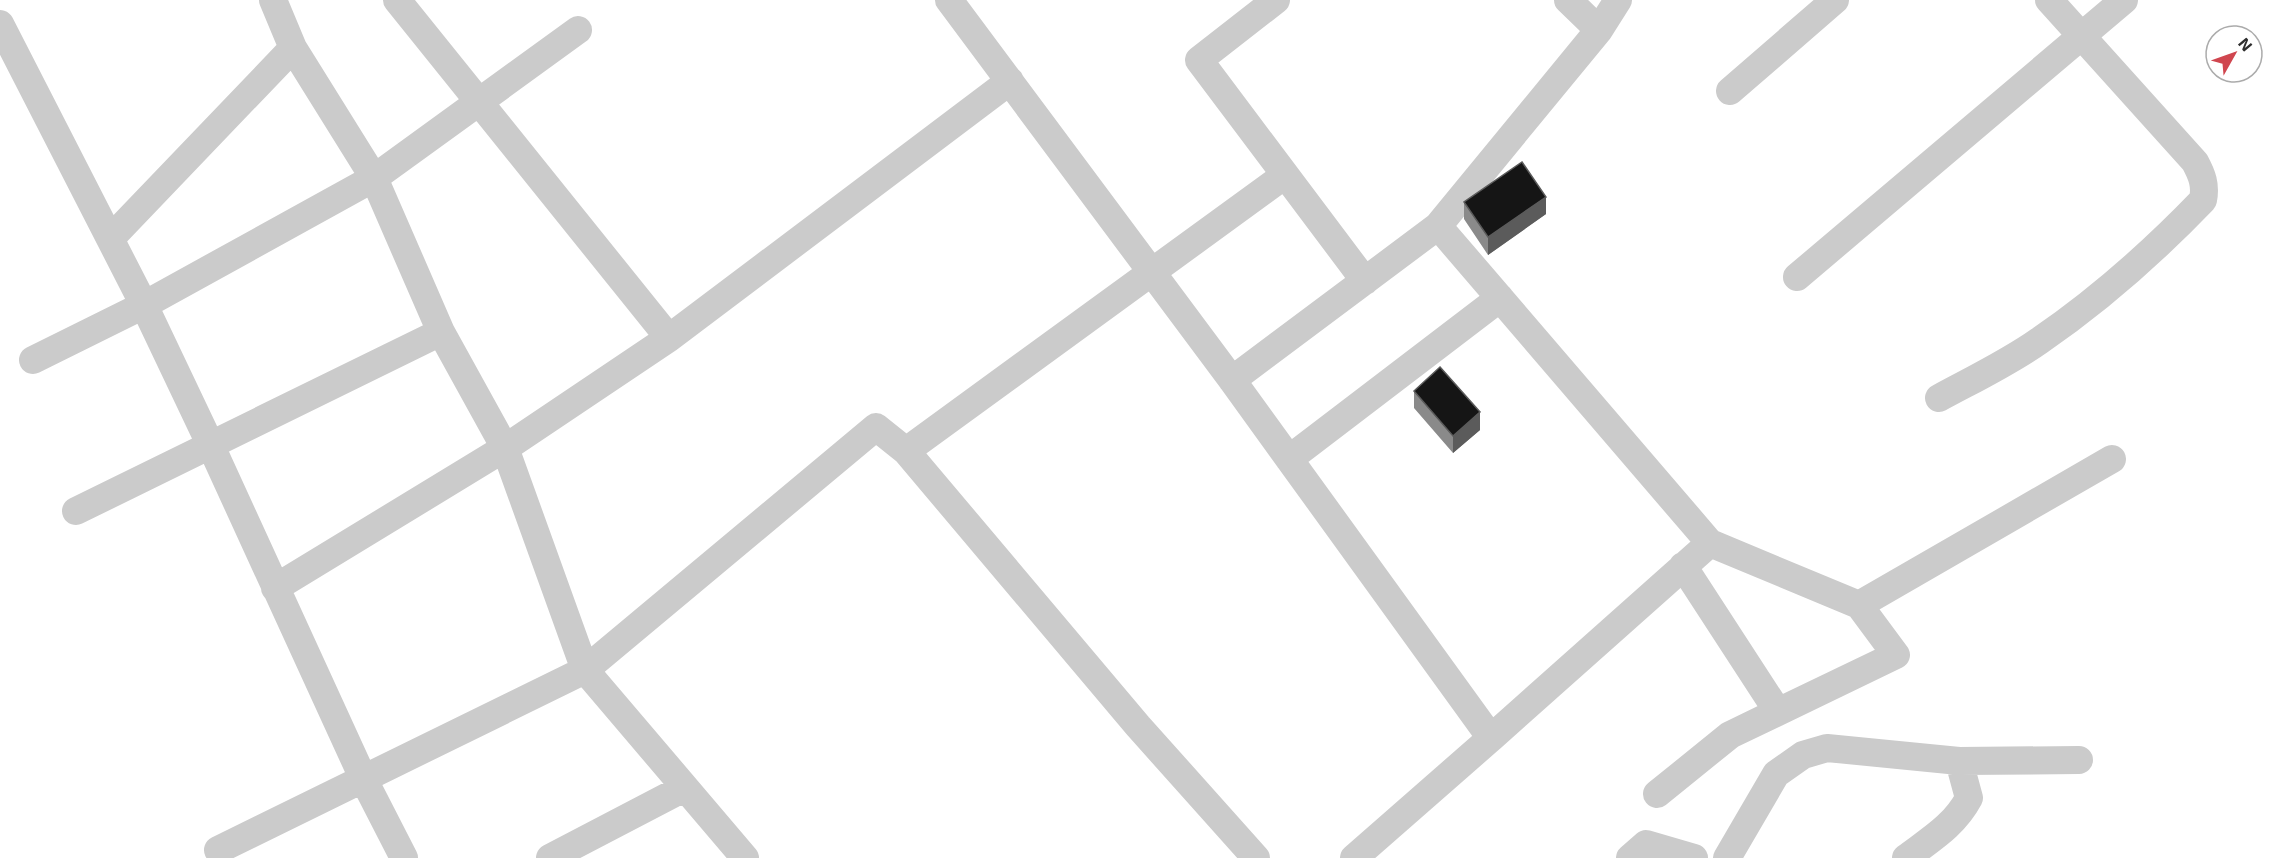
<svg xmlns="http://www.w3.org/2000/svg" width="2288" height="858" font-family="'Exo 2',sans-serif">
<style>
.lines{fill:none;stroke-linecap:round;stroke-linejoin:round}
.street{stroke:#cbcbcb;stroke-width:28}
.wall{fill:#8a8a8a}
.shaded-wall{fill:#5b5b5b}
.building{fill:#151515;stroke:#5b5b5b;stroke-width:1.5}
</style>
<rect width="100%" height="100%" fill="#fff"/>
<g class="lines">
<path class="street" d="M273,0L293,48L374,178L441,332L505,448L585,670L745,858
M397,0L669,338
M949,0L1232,380L1491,738L1354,858
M1276,0L1199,60L1365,281
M1568,0L1599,30
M0,24L144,305L211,446L363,778L404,858
M1730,91L1835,0
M1438,226L1710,543L1859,605L2112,459
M111,238L293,48
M1797,277L2124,0
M33,360L144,305L374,178L578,30
M1232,380L1438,226L1599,30L1618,0
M1939,398C1972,380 2008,363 2039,341C2099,300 2153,252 2203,200C2206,185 2202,175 2195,162L2049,0
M906,451L1285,175
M1289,459L1500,298
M76,511L441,332
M1683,566L1778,712
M275,588L505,448L669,338L1010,81
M1491,738L1710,543
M1657,794L1730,735L1896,655L1859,605
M218,850L585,670L876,427L906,451L1138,726L1256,858
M550,858L684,788
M1630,858L1646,844L1694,858
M1727,858L1776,774L1803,755L1827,748L1959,761L2079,760
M1906,858C1931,839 1954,826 1969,798L1959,761"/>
</g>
<path class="wall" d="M1464,202L1546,214L1488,255L1464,219Z
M1414,391L1480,430L1453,453L1414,408Z"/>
<path class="shaded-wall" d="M1546,197V214L1488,255V237Z
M1480,412V430L1453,453V436Z"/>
<path class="building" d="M1522,162L1546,197L1488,237L1464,202Z
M1440,367L1480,412L1453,436L1414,391Z"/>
<g transform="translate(2234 54) rotate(50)"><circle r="28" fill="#ffffff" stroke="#ababab" stroke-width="1.5"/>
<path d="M0-4.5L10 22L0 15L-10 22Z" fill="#d0464f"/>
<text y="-9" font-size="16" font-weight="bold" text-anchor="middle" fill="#2e2e2e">N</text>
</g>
</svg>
